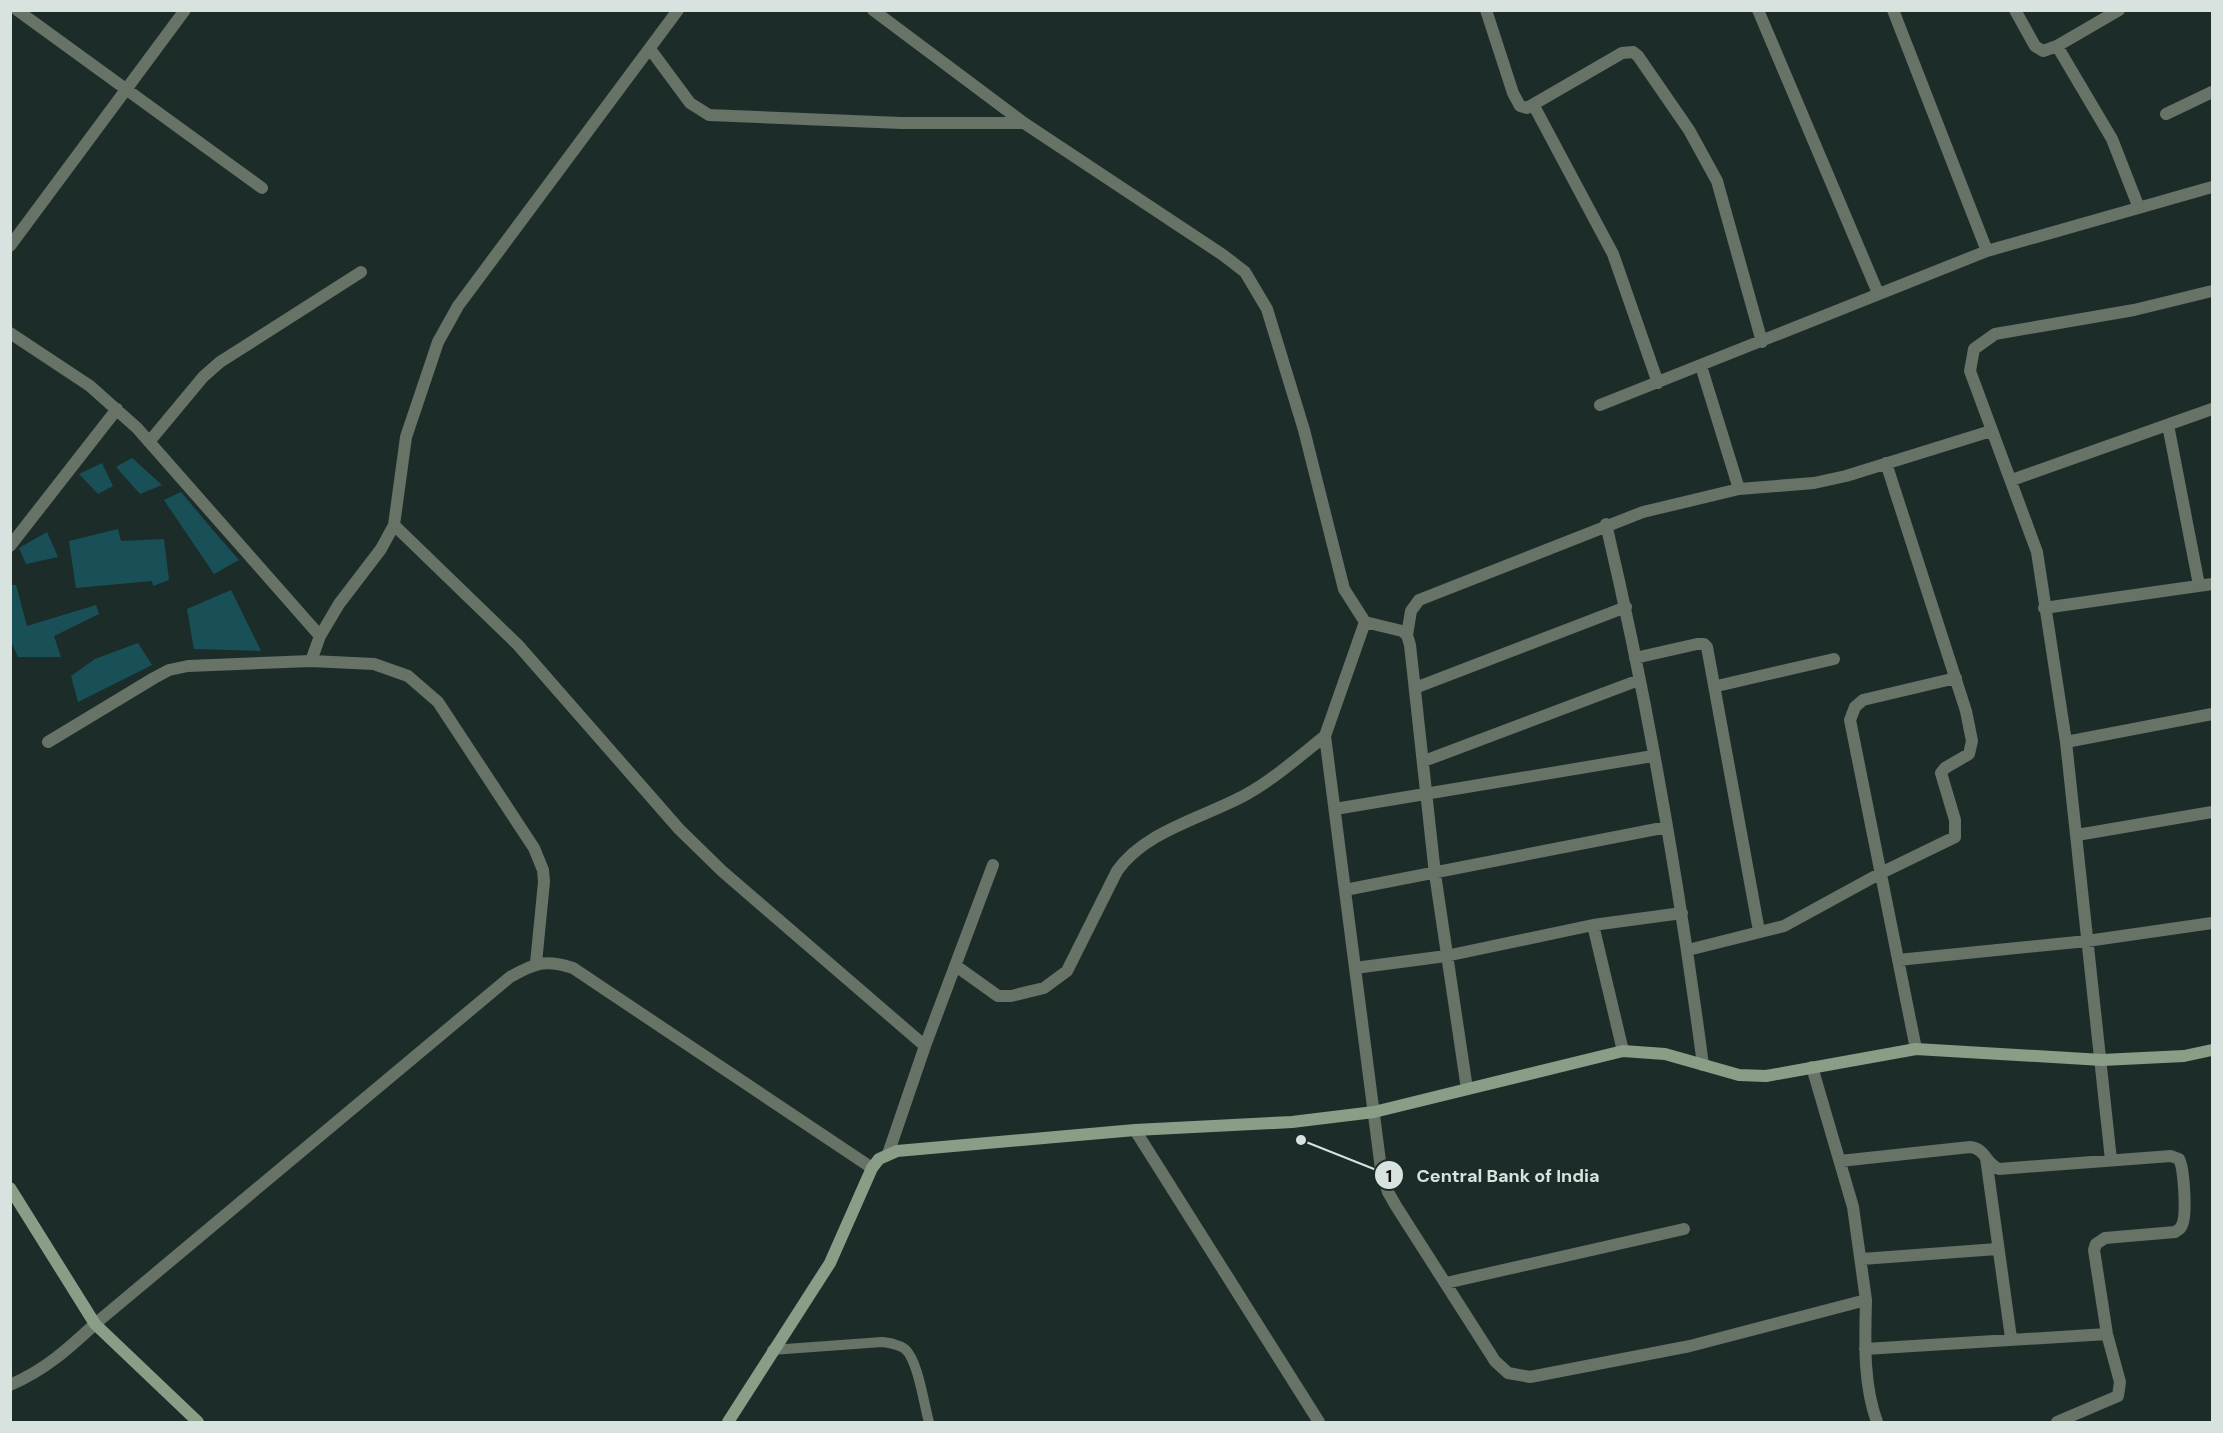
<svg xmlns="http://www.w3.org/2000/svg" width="2223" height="1433" font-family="'DM Sans',sans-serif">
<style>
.building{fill:#195057}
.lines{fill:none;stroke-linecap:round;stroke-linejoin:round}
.lane{stroke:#667366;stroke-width:10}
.street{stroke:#667366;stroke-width:12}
.secondary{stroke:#899d87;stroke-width:12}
.leader{fill:none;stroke:#d8e2df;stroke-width:2}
.callout-dot{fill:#d8e2df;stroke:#1c2d29;stroke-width:2}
.mark-label{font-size:18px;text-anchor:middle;font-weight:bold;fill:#111}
.callout-label{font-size:18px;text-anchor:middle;font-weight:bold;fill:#d8e2df;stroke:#1c2d29;stroke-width:4.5;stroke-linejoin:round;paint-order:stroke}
</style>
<rect width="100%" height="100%" fill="#1c2d29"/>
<path class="building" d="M132,458L162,485L140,494L116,467Z
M102,463L113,486L98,494L79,474Z
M181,492L212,529L239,560L214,574L164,500Z
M118,529L121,541L164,539L169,580L153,586L152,581L76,588L69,541Z
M47,532L58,557L26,564L19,548Z
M10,585H16L27,626L96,605L99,614L54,636L61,657H18L10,639Z
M231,590L261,651L194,649L187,609Z
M138,643L152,665L78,702L71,676L95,659Z"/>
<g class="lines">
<path class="lane" d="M772,1350L882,1342C890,1343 898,1344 905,1349C918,1360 924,1405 929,1422"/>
<path class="street" d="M17,10L262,188
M873,10L1024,123L1223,255L1245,272L1267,309L1304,430L1344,589L1365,622L1402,631L1407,635L1410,645L1435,874L1467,1089
M1486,10L1513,93L1520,106L1527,108L1622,53L1633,52L1638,56L1689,130L1717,181L1762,342
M1758,10L1878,293
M1893,10L1987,251
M2015,10L2035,46L2043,51L2057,46L2119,10
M2057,46L2112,139L2139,208
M650,49L690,103L709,115L901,123H1024
M1534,106L1613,254L1658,383
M2166,114L2212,92
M10,246L185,10
M10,333L90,386L137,428L320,636
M1701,366L1739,489
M1600,405L1987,251L2212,187
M2168,425L2199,585
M149,442L203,377L220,362L361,272
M2012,480L2212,409
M1606,524C1648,702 1679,883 1703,1065
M394,525L518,645L679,829L722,871L925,1046
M10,546L117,409
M2044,608L2212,584
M1365,622L1325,736L1381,1169L1388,1192L1396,1206L1495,1361L1508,1373L1530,1377L1690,1346L1866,1300L1853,1207L1812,1067
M1407,635L1411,611L1419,600L1643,512L1739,489L1814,483L1846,476L1991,431
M1635,658L1697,644H1704L1707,647L1759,931
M311,661L320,636L339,604L381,549L394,525L406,437L438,342L458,306L678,10
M1717,686L1834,659
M1415,688L1626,607
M48,742L154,678L169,670L188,666L311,661L374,664L408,676L438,702L534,848L543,870L544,882L536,963
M2066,742L2212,714
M1424,761L1639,680
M1335,809L1653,756
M2077,835L2212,812
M1345,890L1667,827
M1593,925L1623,1051
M1688,950L1784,926L1881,873L1955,837V820L1941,773L1945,768L1969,754L1972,741L1966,711L1886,463
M1898,960L2087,941L2212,923
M956,966L998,996H1011L1044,988L1067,971L1117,871C1146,830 1204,818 1247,794C1275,778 1300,756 1325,736
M1355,968L1446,956L1593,925L1682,913
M1916,1049L1850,720L1855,707L1863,700L1956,678
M1135,1130L1319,1422
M888,1154L925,1046L993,865
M1986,1158L2011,1338
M2111,1160L2066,742L2037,552L1970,371L1974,349L1995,334L2134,310L2212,291
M1840,1161L1970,1147C1985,1148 1986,1164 1999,1169L2171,1156L2179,1159C2184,1168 2187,1216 2182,1225C2181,1229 2178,1230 2175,1232L2105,1238L2096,1244L2094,1250L2107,1334L2120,1382L2118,1396L2057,1422
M1862,1259L1997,1249
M1446,1283L1684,1229
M1866,1300C1865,1342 1863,1383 1877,1422
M1865,1349L2107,1334
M10,1385C45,1370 68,1349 95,1324L510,977C535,963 545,959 573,968L872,1168"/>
<path class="secondary" d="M10,1188L95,1324L198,1422
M728,1422L830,1263L872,1168L879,1159L897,1151L1135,1130L1292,1122L1374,1112L1623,1051L1665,1054L1739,1075L1766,1076L1916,1049L2102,1060L2184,1056L2212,1050"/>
</g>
<path class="leader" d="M1301 1140L1389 1175"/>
<g class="callout-dot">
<circle cx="1301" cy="1140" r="6"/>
<circle cx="1389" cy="1175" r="15"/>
</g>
<g class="mark-label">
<text x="1389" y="1182">1</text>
</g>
<g class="callout-label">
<text x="1508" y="1182">Central Bank of India</text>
</g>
<rect width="2223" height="1433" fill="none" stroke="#d8e2df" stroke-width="24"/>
</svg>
